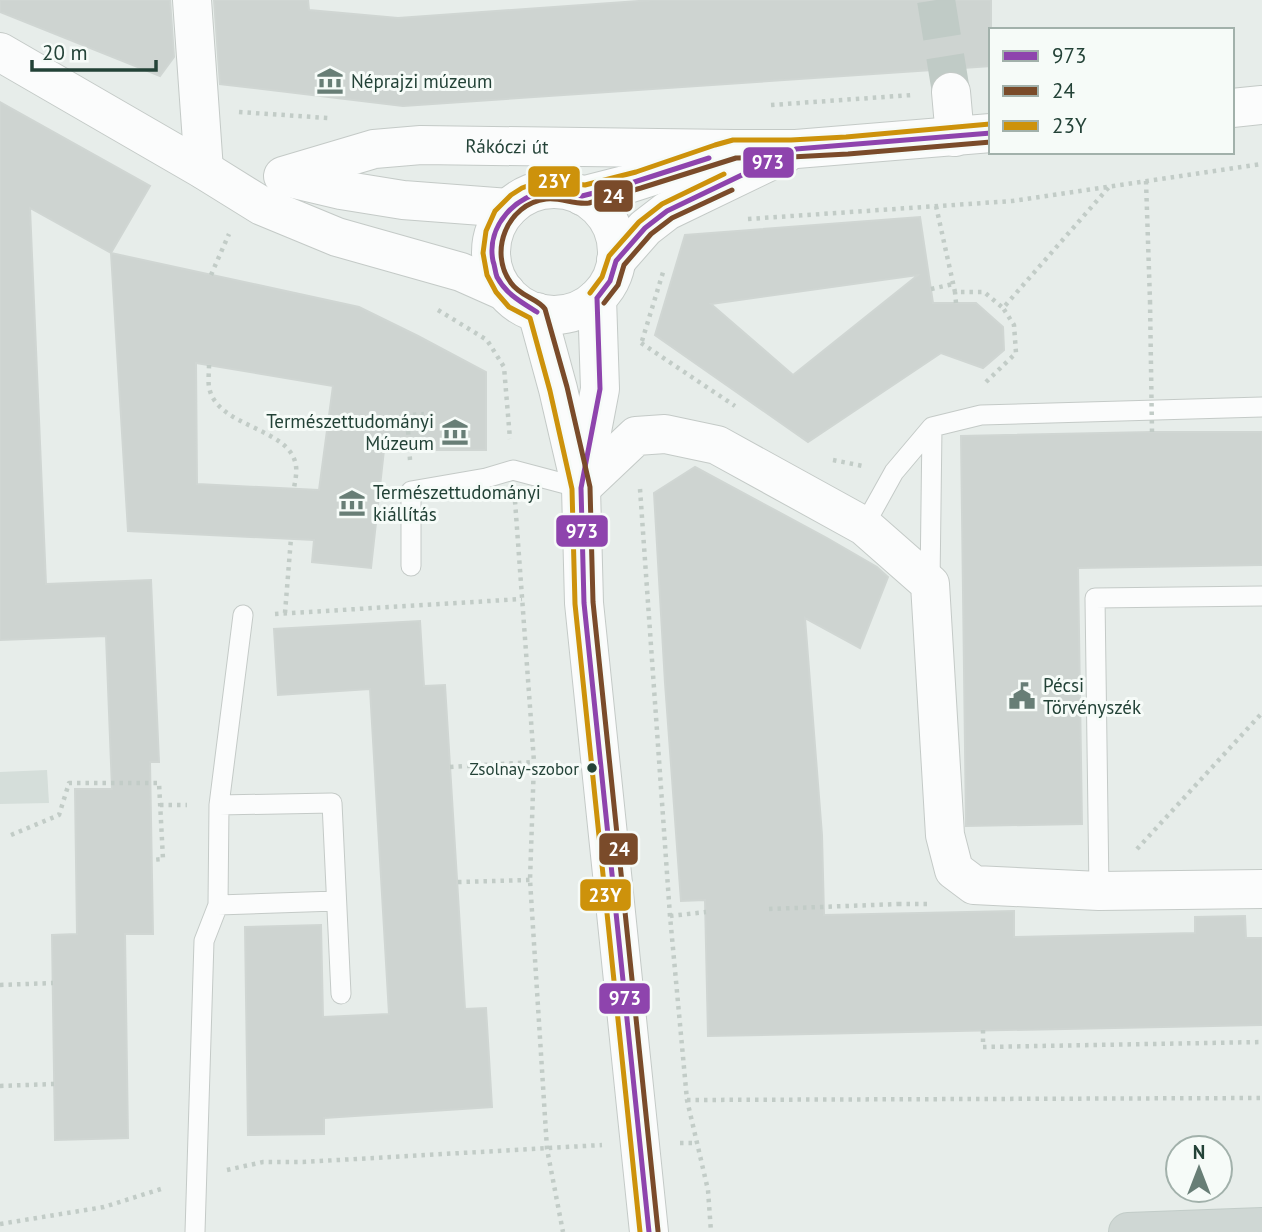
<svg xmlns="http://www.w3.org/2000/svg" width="1262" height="1232" font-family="'PT Sans',sans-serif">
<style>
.built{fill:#d5deda}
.building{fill:#ced4d1;stroke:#d0d6d3;stroke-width:2;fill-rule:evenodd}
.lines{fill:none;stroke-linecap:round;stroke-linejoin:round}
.minor-tunnel{stroke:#c0cbc6;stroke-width:38;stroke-dasharray:38 19;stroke-linecap:butt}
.service-casing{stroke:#c4cac7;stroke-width:21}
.minor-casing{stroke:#c4cac7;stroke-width:40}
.tertiary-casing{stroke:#c4cac7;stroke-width:40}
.primary-casing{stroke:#c2ccc8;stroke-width:40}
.path{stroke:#c2ccc7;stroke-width:4.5;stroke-dasharray:3.5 5;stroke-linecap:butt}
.service{stroke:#fbfcfc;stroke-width:19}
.minor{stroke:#fbfcfc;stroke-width:38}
.tertiary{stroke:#fbfcfc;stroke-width:38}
.primary{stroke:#cfd7d4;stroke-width:38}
.path-bridge{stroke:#c2ccc7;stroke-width:4.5;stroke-dasharray:3.5 5;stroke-linecap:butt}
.bus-1-casing{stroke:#f6fbf8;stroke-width:10}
.bus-2-casing{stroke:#f6fbf8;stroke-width:10}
.bus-3-casing{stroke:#f6fbf8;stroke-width:10}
.bus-1{stroke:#8e44ad;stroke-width:5}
.bus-2{stroke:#7a4b2a;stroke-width:5}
.bus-3{stroke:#cd920b;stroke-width:5}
.bus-dot{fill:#234237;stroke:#f6fbf8;stroke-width:2.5}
.labels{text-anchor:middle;stroke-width:6;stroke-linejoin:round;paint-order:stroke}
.bus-label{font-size:17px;fill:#234237;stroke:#f6fbf8;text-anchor:end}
.poi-label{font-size:19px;fill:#234237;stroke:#f6fbf8;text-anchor:start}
.street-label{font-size:19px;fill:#234237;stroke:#f6fbf8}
.line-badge{stroke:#f6fbf8;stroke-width:2.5}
.badge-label{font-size:19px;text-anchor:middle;font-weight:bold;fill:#fff}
</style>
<rect width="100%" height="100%" fill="#e7edea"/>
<path class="built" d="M47,770L49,803L0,804V772Z"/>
<path class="building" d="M0,0H170L174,57L160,76L0,12Z
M214,0H308L309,10L398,18L653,0H991V66L403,106L220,84Z
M0,102L150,186L111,253L30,208L46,584L151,580L159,762H150L153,934H125L128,1138L55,1140L52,935L77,934L75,789H112L106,636L0,640Z
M920,217L933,303H976L1003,327L1004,350L983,368L941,353L808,442L655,335L685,235ZM918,275L793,375L711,304Z
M111,253L359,307L418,336L486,372V450H384L371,568L312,562L314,540L128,531ZM196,363L333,386L319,490L197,484Z
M1152,432H1262V565L1078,568L1082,824L966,826L961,436Z
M695,467L827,538L877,567L888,577L860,648L805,618L822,835L824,915L1014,911V937L1195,933V917L1245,916L1246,938H1262V1025L708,1036L705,900L681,901L665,683L654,493Z
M420,621L424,686L445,685L465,1009L486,1008L492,1107L324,1118V1134L248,1135L245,927L321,925L323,1017L389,1014L370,689L278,695L274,629Z"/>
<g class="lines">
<path class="minor-tunnel" d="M936,0L951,92"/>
<defs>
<path id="service" d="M864,526L894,472L932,427
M411,566V491L486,478L513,470L581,488
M930,584L932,427L981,415L1262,407
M219,805L332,803L341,994
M1099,891L1095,598L1262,596
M218,905L336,901
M195,1232L204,941L218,905L219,805L243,615"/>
<path id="minor" d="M192,0L204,170
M951,92L955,137
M581,488L636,436L665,434L717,445L864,526L930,584L945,835L954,870L974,885L1099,891L1262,889"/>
<g id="tertiary">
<path d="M0,52L204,170L262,206L337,237L461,272L506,292"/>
<path d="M1232,108L1262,105"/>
<path id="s1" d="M283,176L374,149L421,145L734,149H796L991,133"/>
<path d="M286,177L341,190L403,200L509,208"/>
<circle cx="554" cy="252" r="63"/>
<path d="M582,196L625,185L706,159"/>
<path d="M616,261L645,228L667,211L785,154"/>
<path d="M537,312L558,389L581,488L584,603L649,1232"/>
<path d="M584,473L600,389L597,298"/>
</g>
<path id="primary" d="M1128,1232L1262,1227"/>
</defs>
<use href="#service" class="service-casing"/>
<use href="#minor" class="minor-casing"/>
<use href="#tertiary" class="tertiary-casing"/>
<use href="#primary" class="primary-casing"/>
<path class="path" d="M771,105L912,95
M239,112L328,118
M1146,181L1150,301
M936,206L955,292
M748,219L1012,201L1262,164
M211,275L229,234
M931,289L953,284
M956,303L955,292H984L1003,308
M438,310L487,340L504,367L510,439
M642,341L664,269
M641,343L735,406
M209,365C209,372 208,381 209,387C216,428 291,427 296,466C297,473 295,482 294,488
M986,382L1016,353L1014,325L1003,308L1109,187
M410,460L407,415L424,414
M833,460L863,466
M640,489L670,916L687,1100L708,1190L711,1232
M515,501L534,762L530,880L547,1149L563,1232
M285,613L291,538
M275,614L522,599
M450,767L534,762
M160,805H187
M11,835L59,815L69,783H159L163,859L152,860
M1137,849L1262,713
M458,882L530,880
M898,904H929
M769,909L898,904
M670,916L706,912
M0,985L53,983
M983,1030V1047L1262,1042
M0,1086L54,1084
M687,1100L1262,1098
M680,1143H697
M227,1170L263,1162H303L602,1145
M0,1224L104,1207L164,1188"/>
<use href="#service" class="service"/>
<use href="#minor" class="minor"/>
<use href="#tertiary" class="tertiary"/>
<use href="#primary" class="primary"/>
<path class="path-bridge" d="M1150,301L1152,432"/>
<defs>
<path id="bus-1" d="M582,196L625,185L709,158
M597,298L600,389L581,488L584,603L649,1232
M597,298L610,281L616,261L645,228L667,211L796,149L991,133
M537,312C521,302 506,294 497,277C495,272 495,266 493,261C486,226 516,194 550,191C560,191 572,194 582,196"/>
<path id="bus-2" d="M604,303L618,285L624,265L651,234L672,218L732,190
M658,1231L593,602L590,487L567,387L545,309C537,298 521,297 511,283C488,252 507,204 546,199C561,197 574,205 589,203L641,188L736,158L791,157L848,154L991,142"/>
<path id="bus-3" d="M590,293L602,277L609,256L639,222L662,204L724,174
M640,1232L575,604L572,489L550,391L530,318L509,307L496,292L487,275L483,253L486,231L495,211L511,195L522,188L538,182L551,181L585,185L636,172L715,145L733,140H791L846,137L990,124"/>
</defs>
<use href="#bus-1" class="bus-1-casing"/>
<use href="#bus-2" class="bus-2-casing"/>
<use href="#bus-3" class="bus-3-casing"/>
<use href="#bus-1" class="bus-1"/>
<use href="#bus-2" class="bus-2"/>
<use href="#bus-3" class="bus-3"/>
</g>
<defs>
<symbol id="museum-bare" viewBox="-9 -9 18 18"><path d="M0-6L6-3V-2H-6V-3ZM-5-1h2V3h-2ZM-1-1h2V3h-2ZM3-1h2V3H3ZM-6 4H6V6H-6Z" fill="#687e76" stroke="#f6fbf8" stroke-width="2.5" paint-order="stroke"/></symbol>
<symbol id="civic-bare" viewBox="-9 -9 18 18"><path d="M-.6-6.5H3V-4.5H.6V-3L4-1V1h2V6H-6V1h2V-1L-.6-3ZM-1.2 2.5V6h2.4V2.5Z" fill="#687e76" stroke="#f6fbf8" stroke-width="2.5" paint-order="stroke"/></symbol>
</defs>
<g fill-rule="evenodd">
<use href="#museum-bare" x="311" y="62" width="38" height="38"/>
<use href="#museum-bare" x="436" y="413" width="38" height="38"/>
<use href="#museum-bare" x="333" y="484" width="38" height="38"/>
<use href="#civic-bare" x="1003" y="677" width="38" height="38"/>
</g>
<circle class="bus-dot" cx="592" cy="768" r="6"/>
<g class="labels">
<g class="bus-label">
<text x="579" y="775">Zsolnay-szobor</text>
</g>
<g class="poi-label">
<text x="351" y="88">Néprajzi múzeum</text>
<text x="434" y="428" text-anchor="end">Természettudományi<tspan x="434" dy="22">Múzeum</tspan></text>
<text x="373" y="499">Természettudományi<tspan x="373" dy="22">kiállítás</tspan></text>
<text x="1043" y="692">Pécsi<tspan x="1043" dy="22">Törvényszék</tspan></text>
</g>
<g class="street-label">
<text dy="7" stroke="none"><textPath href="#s1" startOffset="228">Rákóczi út</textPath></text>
</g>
</g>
<g class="line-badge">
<rect x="742" y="146" width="53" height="33" rx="7" fill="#8e44ad"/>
<rect x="527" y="165" width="54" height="33" rx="7" fill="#cd920b"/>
<rect x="593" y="179" width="41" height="34" rx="7" fill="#7a4b2a"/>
<rect x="555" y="514" width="54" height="34" rx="7" fill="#8e44ad"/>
<rect x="598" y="832" width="41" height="34" rx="7" fill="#7a4b2a"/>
<rect x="579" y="878" width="53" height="34" rx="7" fill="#cd920b"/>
<rect x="598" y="982" width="53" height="33" rx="7" fill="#8e44ad"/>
</g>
<g class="badge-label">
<text x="768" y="169">973</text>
<text x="554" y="188">23Y</text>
<text x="613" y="203">24</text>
<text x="582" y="538">973</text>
<text x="619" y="856">24</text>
<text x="605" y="902">23Y</text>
<text x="625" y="1005">973</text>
</g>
<rect x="989" y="28" width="245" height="126" fill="#f6fbf8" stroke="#a2b1ab" stroke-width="2"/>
<rect x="1003" y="51" width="35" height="10" fill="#8e44ad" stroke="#a2b1ab" stroke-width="2"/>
<text x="1052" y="63" font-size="21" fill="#234237">973</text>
<rect x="1003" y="86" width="35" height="10" fill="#7a4b2a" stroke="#a2b1ab" stroke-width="2"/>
<text x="1052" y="98" font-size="21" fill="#234237">24</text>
<rect x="1003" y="121" width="35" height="10" fill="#cd920b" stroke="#a2b1ab" stroke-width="2"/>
<text x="1052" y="133" font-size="21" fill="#234237">23Y</text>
<g transform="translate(1199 1169)"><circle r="33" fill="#f6fbf8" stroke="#a2b1ab" stroke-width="2"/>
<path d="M0-5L12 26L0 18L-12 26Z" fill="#687e76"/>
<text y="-10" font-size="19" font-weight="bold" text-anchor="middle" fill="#234237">N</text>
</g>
<path d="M32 60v10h124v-10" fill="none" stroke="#234237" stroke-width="3.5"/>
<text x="42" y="60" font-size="21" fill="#234237" stroke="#f6fbf8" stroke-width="5" paint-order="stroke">20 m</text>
</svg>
